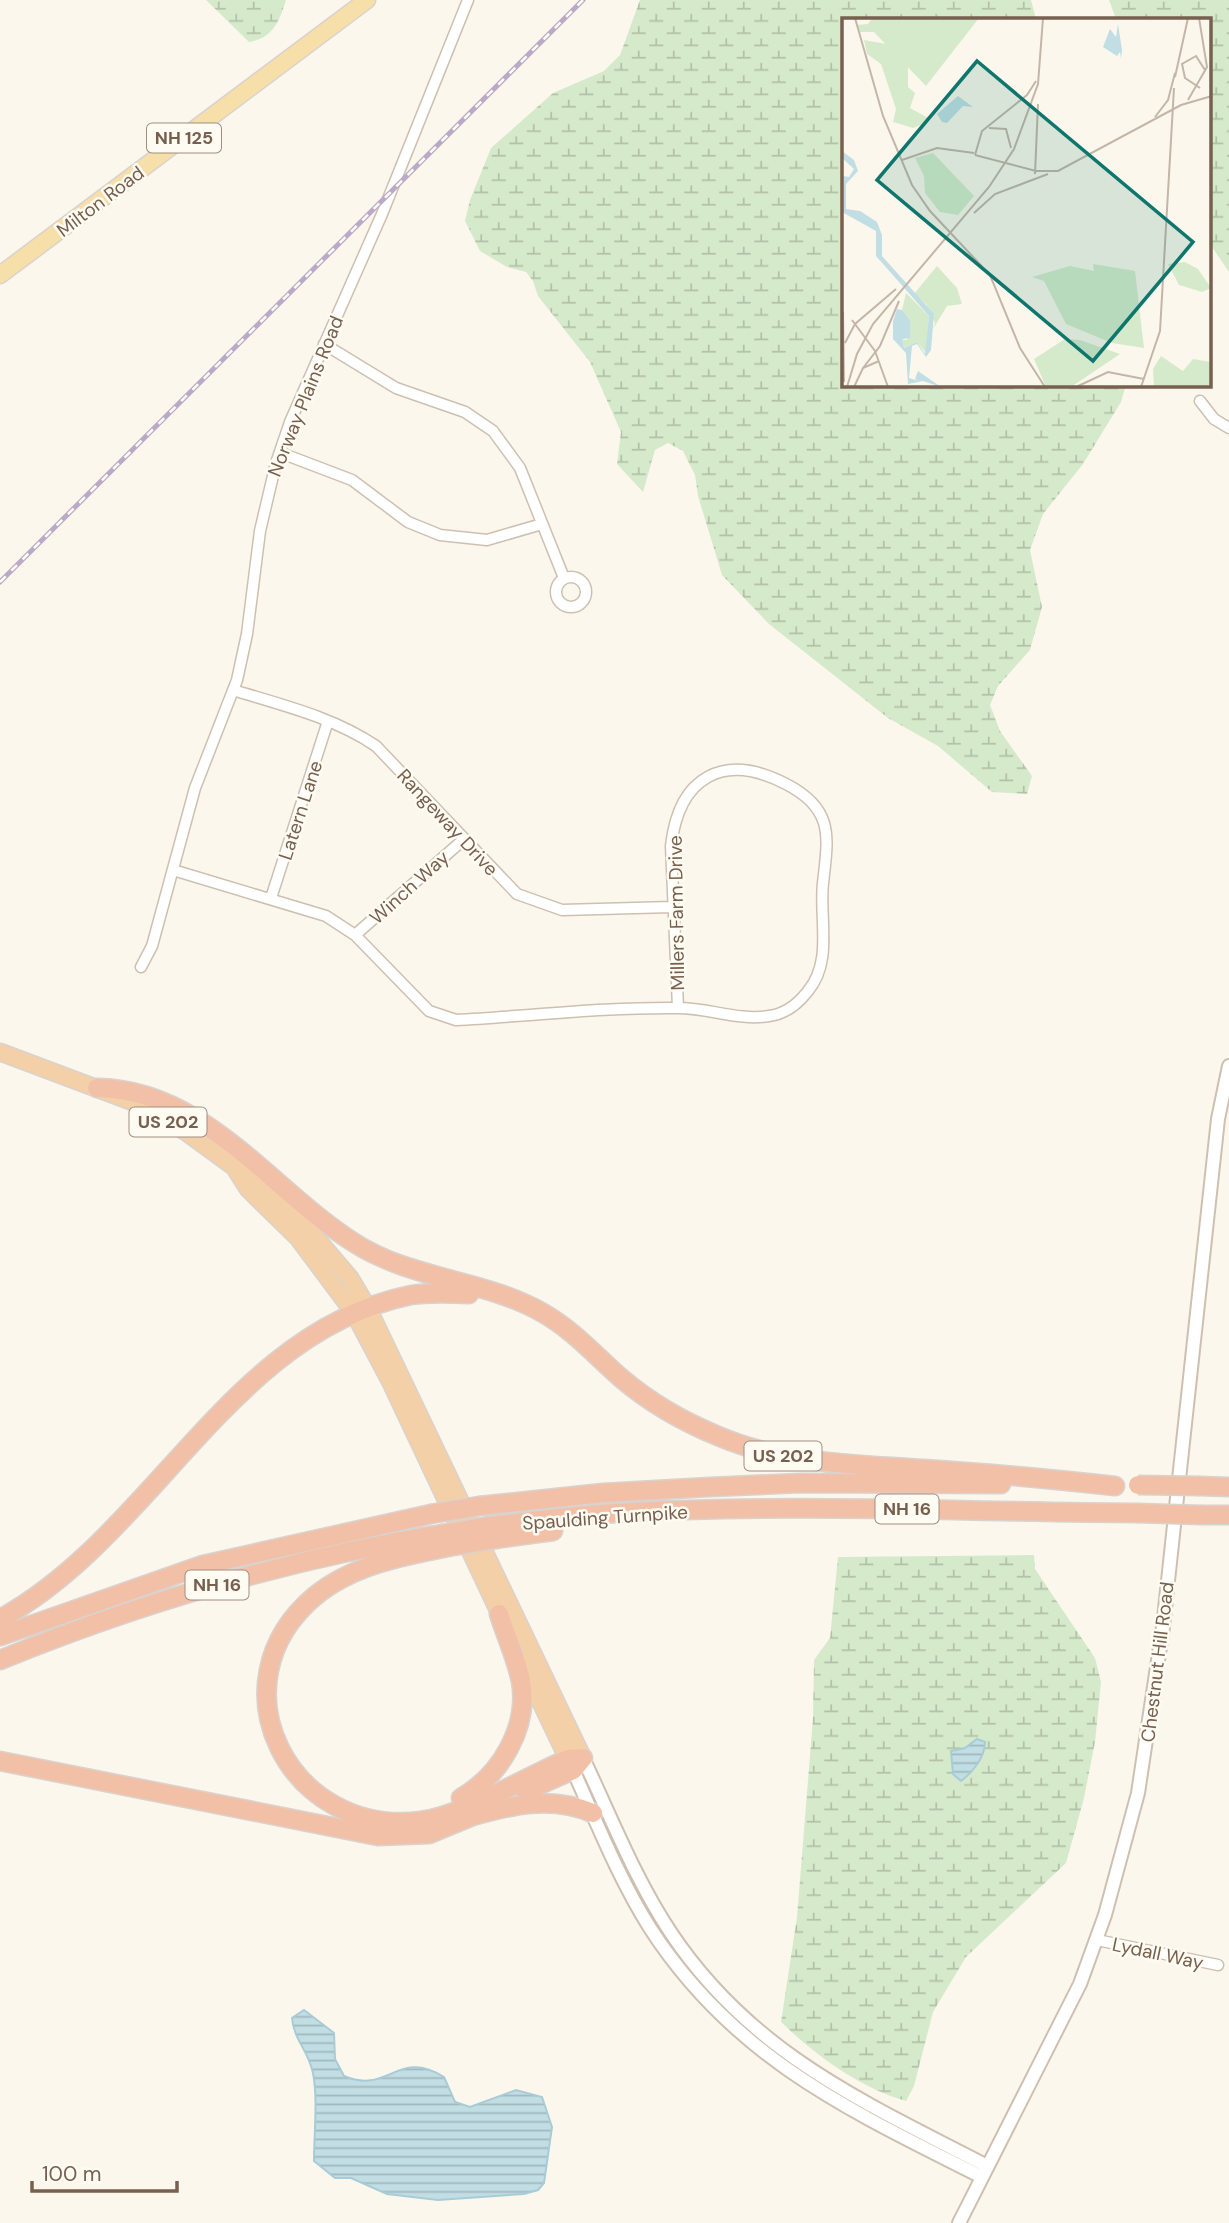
<svg xmlns="http://www.w3.org/2000/svg" width="1229" height="2223" font-family="'DM Sans',sans-serif">
<style>
.wetland{fill:url(#wetland-marsh)}
.water{fill:url(#water-rules);stroke:#a8ccd7;stroke-width:2}
.lines{fill:none;stroke-linecap:round;stroke-linejoin:round}
.minor-casing{stroke:#cec0b1;stroke-width:13}
.tertiary-casing{stroke:#cec0b1;stroke-width:16}
.primary-casing{stroke:#d9d2ce;stroke-width:19}
.trunk-casing{stroke:#d9d2ce;stroke-width:19}
.motorway-casing{stroke:#d9d2ce;stroke-width:21}
.minor{stroke:#fff;stroke-width:10}
.tertiary{stroke:#fff;stroke-width:12}
.primary{stroke:#f6dfa9;stroke-width:16}
.trunk{stroke:#f4d0a8;stroke-width:16}
.motorway{stroke:#f2c0a7;stroke-width:18}
.rail-casing{stroke:#bbaac7;stroke-width:5}
.rail{stroke:#fefbf3;stroke-width:2.5;stroke-dasharray:8;stroke-linecap:butt}
.motorway-bridge-casing{stroke:#d9d2ce;stroke-width:21;stroke-linecap:butt}
.motorway-bridge{stroke:#f2c0a7;stroke-width:18}
.labels{text-anchor:middle;stroke-width:5;stroke-linejoin:round;paint-order:stroke}
.shield{fill:#fefbf3;stroke:#a08e80;stroke-width:2}
.shield-label{font-size:18px;font-weight:bold;fill:#77604f}
.street-label{font-size:19px;fill:#77604f;stroke:#fefbf3}
.inset-road{fill:none;stroke:#c3b6a8;stroke-width:2}
.view{fill:#0f766e;fill-opacity:0.15;stroke:#0f766e;stroke-width:3.5}
.inset-edge{fill:none;stroke:#77604f;stroke-width:3.5}
</style>
<defs>
<pattern id="wetland-marsh" width="20" height="14" patternUnits="userSpaceOnUse" patternTransform="scale(1.75)"><rect width="20" height="14" fill="#d5eacb"/><path d="M1 5h8M5 5V1M11 12h8M15 12V8" fill="none" stroke="#b2c1a7"/></pattern>
<pattern id="water-rules" width="6" height="5" patternUnits="userSpaceOnUse" patternTransform="scale(1.75)"><rect width="6" height="5" fill="#c1dee5"/><path d="M0 2.5h6" fill="none" stroke="#a2b7bc"/></pattern>
</defs>
<rect width="100%" height="100%" fill="#fcf7ec"/>
<path class="wetland" d="M206,0H286C279,22 273,38 249,42Z
M640,0H1031L1036,19H844V385H1126L1121,402L1083,464L1043,514L1030,550L1042,607L1030,650L998,686L990,705L1000,731L1032,776L1027,794L992,792L938,746L888,718L769,624L722,575L698,496L695,475L683,451L668,443L655,450L643,492L617,464L621,432L590,362L538,296L533,281L526,272L507,267L480,251L465,221L470,200L491,148L553,93L604,71L620,55Z
M1109,0H1229V272L1210,244V19H1116Z
M1034,1555L1035,1569L1095,1658L1101,1682L1095,1742L1084,1798L1066,1863L966,1957L933,2012L914,2086L906,2101C860,2088 815,2055 781,2022L797,1917L813,1718L814,1660L830,1638L838,1557Z"/>
<path class="water" d="M977,1739L985,1742C985,1757 973,1772 961,1781L953,1774L951,1751L965,1748Z
M304,2010L334,2033L335,2059L344,2076C389,2095 397,2048 444,2077L455,2102L470,2107L516,2090L542,2097L552,2127L544,2183L538,2190L524,2194L438,2200L387,2194L351,2178H335L314,2161C314,2133 318,2100 313,2073C308,2050 294,2040 292,2018Z"/>
<g class="lines">
<defs>
<path id="minor" d="M324,344L396,388L465,412L493,431L520,468L564,578
M1200,401L1214,419L1229,428
M281,453L352,480L408,522L440,535L487,540L542,524
M556 592a15 15 0 1 1 30 0a15 15 0 1 1-30 0Z
M233,690C282,705 333,717 376,746L517,894L562,910L672,907
M173,870L326,916L355,935L429,1011L456,1020C530,1016 605,1007 679,1008C708,1008 740,1021 769,1016C785,1014 798,1004 808,991C833,961 819,919 823,883C828,838 835,809 786,784C724,752 679,776 671,846L678,1008
M271,898L328,721
M355,935L463,840
M141,967L152,946L195,788L237,680L247,634L260,531L276,463L290,422L382,214L468,0
M1097,1940L1218,1965"/>
<path id="tertiary" d="M583,1758C611,1817 635,1879 671,1933C752,2054 864,2102 987,2166
M573,1770C597,1823 619,1879 650,1928C734,2058 849,2110 982,2177
M959,2223L1080,1984L1105,1915L1138,1793L1163,1627L1218,1119L1229,1066"/>
<path id="primary" d="M0,275L367,0"/>
<path id="trunk" d="M0,1052L133,1102L186,1132L234,1167L259,1178L305,1225L350,1278L368,1308L583,1758
M234,1167L248,1189L298,1238L354,1313L390,1381L505,1625
M521,1661L573,1770"/>
<path id="motorway" d="M97,1088C204,1089 271,1190 353,1242C411,1280 484,1279 543,1313C573,1330 596,1356 621,1378C649,1402 684,1422 718,1436C783,1464 854,1464 923,1469C987,1473 1051,1479 1115,1486
M1200,1486L1229,1487
M479,1506L603,1493L710,1487L801,1483L1001,1484
M1202,1515H1229
M489,1526C531,1522 573,1515 616,1513C789,1503 964,1512 1137,1513
M495,1539L553,1531
M448,1547C402,1556 353,1565 315,1596C210,1684 290,1838 421,1821C464,1815 526,1777 568,1759L583,1758
M0,1619C154,1535 230,1332 411,1295C429,1292 450,1293 469,1294
M0,1636L203,1565L431,1514
M0,1660C142,1602 290,1559 442,1534
M0,1761L378,1836L429,1834L475,1815
M526,1791L573,1770L583,1758
M461,1798C501,1775 529,1727 521,1681C516,1658 506,1636 499,1614
M469,1817C511,1805 551,1795 593,1813"/>
</defs>
<use href="#minor" class="minor-casing"/>
<use href="#tertiary" class="tertiary-casing"/>
<use href="#primary" class="primary-casing"/>
<use href="#trunk" class="trunk-casing"/>
<use href="#motorway" class="motorway-casing"/>
<use href="#minor" class="minor"/>
<use href="#tertiary" class="tertiary"/>
<use href="#primary" class="primary"/>
<use href="#trunk" class="trunk"/>
<use href="#motorway" class="motorway"/>
<defs>
<path id="rail" d="M0,582L583,0"/>
</defs>
<use href="#rail" class="rail-casing"/>
<use href="#rail" class="rail"/>
<defs>
<path id="motorway-bridge" d="M1138,1485L1200,1486
M1137,1513L1202,1515
M431,1514L479,1506
M442,1534L489,1526
M448,1547L495,1539"/>
</defs>
<use href="#motorway-bridge" class="motorway-bridge-casing"/>
<use href="#motorway-bridge" class="motorway-bridge"/>
</g>
<g class="labels">
<g class="shield">
<rect x="147" y="123.5" width="74" height="29" rx="5"/>
<rect x="129.5" y="1107.5" width="77" height="29" rx="5"/>
<rect x="744.5" y="1441.5" width="77" height="29" rx="5"/>
<rect x="875.5" y="1494.5" width="63" height="29" rx="5"/>
<rect x="185.5" y="1570.5" width="63" height="29" rx="5"/>
</g>
<g class="shield-label">
<text x="184" y="144">NH 125</text>
<text x="168" y="1128">US 202</text>
<text x="783" y="1462">US 202</text>
<text x="907" y="1515">NH 16</text>
<text x="217" y="1591">NH 16</text>
</g>
<g class="street-label">
<text transform="translate(100 201) rotate(-37)" y="7">Milton Road</text>
<text transform="translate(305 396) rotate(-68)" y="7">Norway Plains Road</text>
<text transform="translate(300 810) rotate(-72)" y="7">Latern Lane</text>
<text transform="translate(448 822) rotate(47)" y="7">Rangeway Drive</text>
<text transform="translate(409 887) rotate(-42)" y="7">Winch Way</text>
<text transform="translate(676 913) rotate(-91)" y="7">Millers Farm Drive</text>
<text transform="translate(605 1517) rotate(-4)" y="7">Spaulding Turnpike</text>
<text transform="translate(1157 1662) rotate(-83)" y="7">Chestnut Hill Road</text>
<text transform="translate(1158 1953) rotate(12)" y="7">Lydall Way</text>
</g>
</g>
<g transform="translate(842 18)">
<rect width="369" height="369" fill="#fcf7ec"/>
<path d="M22,22L50,27L66,48V69L73,75L68,90L88,101L84,105L71,110L51,104L54,91L39,46L25,36ZM91,135L132,178L116,197L98,194L83,175L82,158L73,140ZM343,244L356,251L369,270L360,274L337,267L326,246ZM251,246L293,253L302,330L270,325L224,306L202,263L190,259L228,248L252,253ZM95,248L115,270L120,286L105,288L91,311L93,305L84,286L72,276ZM64,275L87,298L84,335L75,324L62,330L60,321L65,322L68,302L60,292ZM223,321L238,322L278,336L229,369H204L192,341ZM319,338L341,353L351,341L369,344V369H312L311,351Z" fill="#d5eacb"/>
<path d="M30,0H137L84,68L32,14H18L15,7L26,6Z" fill="#d5eacb"/>
<path d="M276,6L280,32L279,41L278,34L275,38L261,29L268,11L274,19ZM116,78L131,89L121,88L105,105L100,104L95,96ZM0,133L12,142L16,153L4,166V191L18,193L35,204L40,217V238L92,296L89,332L84,339L75,326L70,328L67,360L77,363L73,361L76,353L99,369L81,363L66,366L64,335L51,321V303L55,291L60,292L68,302V320L60,321L62,330L75,324L83,336L87,298L34,238V213L0,194L1,158L7,159L12,151L0,140Z" fill="#c1dee5"/>
<path class="inset-road" d="M13,0L41,98L70,167L88,193L148,257L178,330L203,369M333,59L346,0M358,70L343,60L340,46L354,38L363,52M346,82L365,49L357,0M313,99L326,82L333,55M147,110L164,111L169,130M133,137L194,153H216L339,87L370,78M133,137L140,113L185,77L194,63M60,142L95,130L132,135M193,156L196,86M132,195L153,176L206,156M1,294L2,364M10,302L33,333M3,325L13,306L54,271M33,333L46,369M21,350L38,328L57,283M5,369L15,336L31,306L147,169L172,131L196,66L201,0M12,369L21,350L37,343M234,369L266,354L302,361M299,369L318,313L332,70"/>
<path class="view" d="M135,43L351,224L251,343L35,162Z"/>
<rect width="369" height="369" class="inset-edge"/>
</g>
<path d="M32 2181v10h145v-10" fill="none" stroke="#77604f" stroke-width="3.5"/>
<text x="42" y="2181" font-size="21" fill="#77604f" stroke="#fefbf3" stroke-width="5" paint-order="stroke">100 m</text>
</svg>
